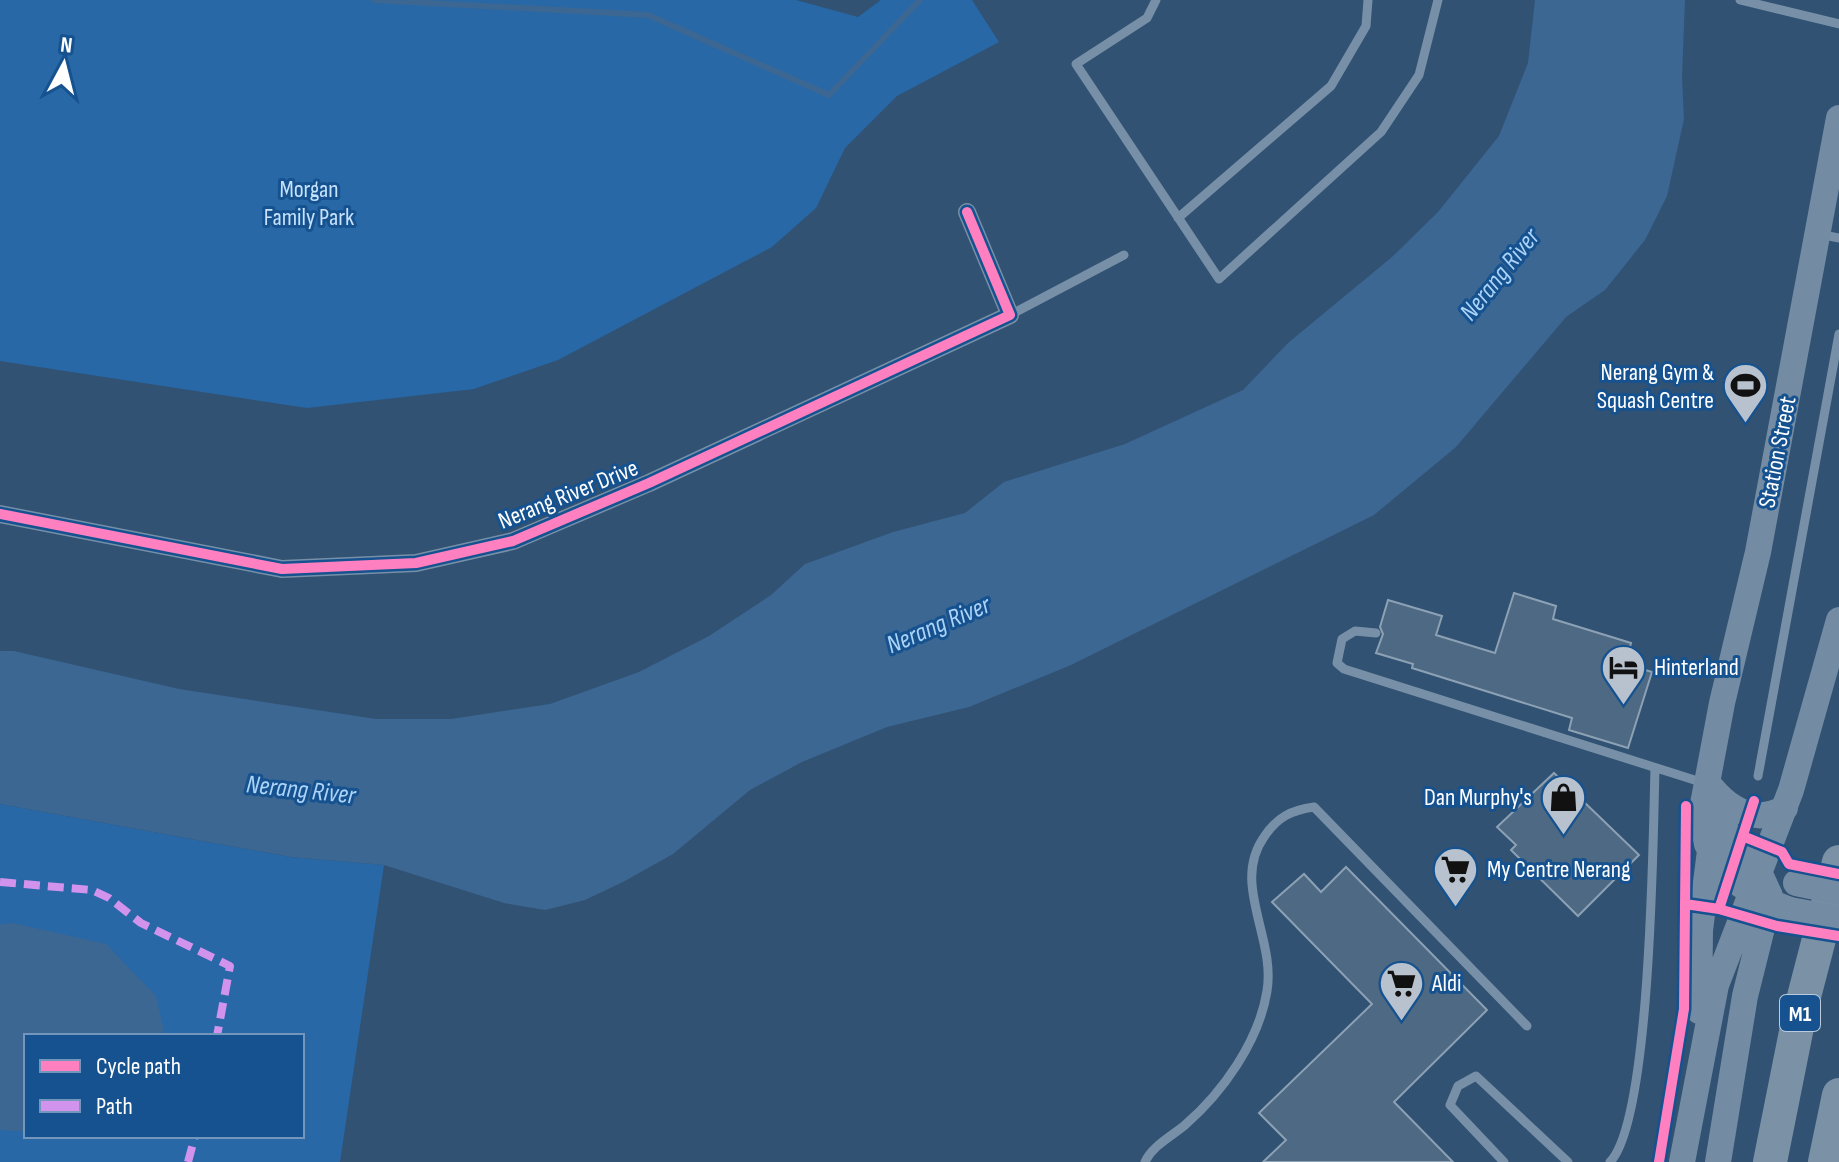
<svg xmlns="http://www.w3.org/2000/svg" width="1839" height="1162" font-family="'Sofia Sans Condensed',sans-serif">
<style>
.green{fill:#2868a6;fill-rule:evenodd}
.water{fill:#3c6793}
.lines{fill:none;stroke-linecap:round;stroke-linejoin:round}
.stream{stroke:#3c6793;stroke-width:6}
.building{fill:#4e6983;stroke:#8da1b5;stroke-width:2}
.service{stroke:#7890a7;stroke-width:9}
.minor{stroke:#7890a7;stroke-width:18}
.secondary{stroke:#748ca3;stroke-width:26}
.motorway{stroke:#7a91a6;stroke-width:34}
.secondary-bridge{stroke:#748ca3;stroke-width:26}
.quiet{stroke:#d193ec;stroke-width:8;stroke-dasharray:16 8;stroke-linecap:butt}
.cycleway-casing{stroke:#15528f;stroke-width:15}
.cycleway{stroke:#ff80c0;stroke-width:10}
.labels{text-anchor:middle;stroke-width:6;stroke-linejoin:round;paint-order:stroke}
.shield{fill:#15528f;stroke:#b9cbdd;stroke-width:2}
.shield-label{font-size:22px;font-weight:bold;fill:#fff}
.park-label{font-size:24px;fill:#c7e2fc;stroke:#15528f}
.poi-label{font-size:24px;fill:#fff;stroke:#15528f;text-anchor:start}
.street-label{font-size:24px;fill:#fff;stroke:#15528f}
.water-label{font-size:26px;font-style:italic;fill:#acd3f8;stroke:#15528f}
</style>
<rect width="100%" height="100%" fill="#315273"/>
<path class="green" d="M0,0H796L858,17L881,0H972L999,42L897,96L845,148L816,208L772,247L558,360L474,389L307,408L0,361Z
M0,804L291,857L384,865L340,1162H0ZM26,1036H302V1136H26Z"/>
<path class="water" d="M1535,0H1685L1682,76L1684,119L1667,196L1645,240L1605,290L1566,317L1456,447L1374,515L1071,665L969,707L887,727L802,762L750,790L673,854L623,882L585,900L545,910L504,903L384,865L291,857L0,804V651H14L179,689L376,719H451L550,704L639,672L709,636L771,595L805,564L893,532L965,513L1004,482L1125,444L1243,390L1288,343L1392,257L1438,212L1499,136L1528,63Z
M13,923L106,944L156,996L165,1036H26V1132L0,1130V924Z"/>
<g class="lines">
<path class="stream" d="M374,0L648,15L829,95L920,0"/>
</g>
<path class="building" d="M1514,593L1556,606L1553,619L1631,643L1629,651L1638,655L1635,667L1652,672L1628,748L1569,730L1572,718L1412,668L1413,664L1376,653L1383,634L1380,627L1388,600L1442,616L1436,635L1495,653Z
M1554,773L1639,855L1578,916L1511,850L1516,845L1497,827Z
M1346,867L1487,1010L1394,1102L1453,1162H1263L1286,1140L1259,1113L1372,1004L1272,902L1304,874L1321,892Z"/>
<g class="lines">
<path class="service" d="M1156,0L1147,18L1076,64L1219,279L1381,132L1419,75L1438,0
M1740,0L1839,24
M1178,218L1331,86L1366,26L1368,0
M1819,234L1839,238
M1010,315L1124,255
M1376,633L1355,631L1342,639L1337,663L1344,669L1704,783
M1758,776L1839,334
M1145,1162C1152,1146 1172,1136 1185,1125C1223,1092 1259,1041 1267,991C1276,938 1231,884 1264,837C1277,817 1292,810 1314,807L1527,1026
M1504,1162L1450,1105L1458,1086L1476,1076L1568,1162
M1610,1162C1651,1120 1653,837 1655,768"/>
<path class="minor" d="M0,514L282,569L416,563L513,541L649,483L1010,315L967,212"/>
<path class="secondary" d="M1708,784L1732,845L1759,872L1770,896L1745,996L1718,1162
M1711,787C1730,810 1756,825 1785,808
M1790,910L1760,898L1722,872L1707,844L1701,815L1722,703L1758,552L1839,118
M1699,1011L1700,930L1710,851
M1682,1162L1716,985L1791,790L1839,620"/>
<path class="motorway" d="M1770,1162L1800,1012L1839,862
M1825,1162L1839,1095"/>
<path class="secondary-bridge" d="M1796,883L1839,892
M1790,910L1839,919"/>
<path class="quiet" d="M0,882L92,890L109,898L141,923L230,966L217,1036
M188,1162L195,1136"/>
<defs>
<path id="cycleway" d="M0,514L282,569L416,563L513,541L649,483L1010,315L967,212
M1745,837L1782,852L1789,864L1839,874
M1685,904L1719,909L1777,926L1839,936
M1719,909L1754,801
M1659,1162L1684,1009L1686,806"/>
</defs>
<use href="#cycleway" class="cycleway-casing"/>
<use href="#cycleway" class="cycleway"/>
</g>
<defs>
<symbol id="stadium-pin" viewBox="-11 -11 22 30"><path d="M0 17L-7.5 6A9.5 9.5 0 1 1 7.5 6Z" fill="#b7c2ce" stroke="#15528f"/><path d="M0-5a6.5 5 0 1 0 0 10a6.5 5 0 1 0 0-10ZM-3.5-1.8h7v3.6h-7Z" fill="#111"/></symbol>
<symbol id="hotel-pin" viewBox="-11 -11 22 30"><path d="M0 17L-7.5 6A9.5 9.5 0 1 1 7.5 6Z" fill="#b7c2ce" stroke="#15528f"/><path d="M-6-4.5h1.5V1H6V5H4.5V3h-9V5H-6ZM-4 0a1.8 1.8 0 1 1 3.6 0ZM.5 0V-2.5h3Q6-2.5 6 0Z" fill="#111"/></symbol>
<symbol id="shop-pin" viewBox="-11 -11 22 30"><path d="M0 17L-7.5 6A9.5 9.5 0 1 1 7.5 6Z" fill="#b7c2ce" stroke="#15528f"/><path d="M-5-2.5h2.3a2.7 3.5 0 0 1 5.4 0H5L5.5 6h-11ZM-1.5-2.5h3a1.5 2.3 0 0 0-3 0Z" fill="#111"/></symbol>
<symbol id="supermarket-pin" viewBox="-11 -11 22 30"><path d="M0 17L-7.5 6A9.5 9.5 0 1 1 7.5 6Z" fill="#b7c2ce" stroke="#15528f"/><path d="M-6-5.5h2.5l.6 2H6L4.5 2H-2.5L-4.4-4H-6ZM-1.5 3.2a1.3 1.3 0 1 0 .1 0ZM3 3.2a1.3 1.3 0 1 0 .1 0Z" fill="#111"/></symbol>
</defs>
<g fill-rule="evenodd">
<use href="#stadium-pin" x="1720" y="360" width="51" height="69"/>
<use href="#hotel-pin" x="1598" y="642" width="51" height="69"/>
<use href="#shop-pin" x="1538" y="772" width="51" height="69"/>
<use href="#supermarket-pin" x="1430" y="844" width="51" height="69"/>
<use href="#supermarket-pin" x="1376" y="958" width="51" height="69"/>
</g>
<g class="labels">
<rect class="shield" x="1780" y="995" width="40" height="36" rx="6"/>
<g class="shield-label">
<text x="1800" y="1021">M1</text>
</g>
<g class="park-label">
<text x="309" y="197">Morgan<tspan x="309" dy="28">Family Park</tspan></text>
</g>
<g class="poi-label">
<text x="1714" y="380" text-anchor="end">Nerang Gym &amp;<tspan x="1714" dy="28">Squash Centre</tspan></text>
<text x="1654" y="675">Hinterland</text>
<text x="1532" y="805" text-anchor="end">Dan Murphy's</text>
<text x="1487" y="877">My Centre Nerang</text>
<text x="1432" y="991">Aldi</text>
</g>
<g class="street-label">
<text transform="translate(1777 452) rotate(-79)" y="8">Station Street</text>
<text transform="translate(568 494) rotate(-22)" y="8">Nerang River Drive</text>
</g>
<g class="water-label">
<text transform="translate(1499 274) rotate(-51)" y="9">Nerang River</text>
<text transform="translate(938 624) rotate(-23)" y="9">Nerang River</text>
<text transform="translate(301 789) rotate(6)" y="9">Nerang River</text>
</g>
</g>
<rect x="24" y="1034" width="280" height="104" fill="#15528f" stroke="#7397bc" stroke-width="2"/>
<rect x="40" y="1060" width="40" height="12" fill="#ff80c0" stroke="#7397bc" stroke-width="2"/>
<text x="96" y="1074" font-size="24" fill="#ffffff">Cycle path</text>
<rect x="40" y="1100" width="40" height="12" fill="#d193ec" stroke="#7397bc" stroke-width="2"/>
<text x="96" y="1114" font-size="24" fill="#ffffff">Path</text>
<g transform="translate(64 64) rotate(7)" stroke="#15528f" stroke-width="6" paint-order="stroke">
<path d="M0-6L14 30L0 20L-14 30Z" fill="#ffffff"/>
<text y="-12" font-size="22" font-weight="bold" text-anchor="middle" fill="#ffffff">N</text>
</g>
</svg>
